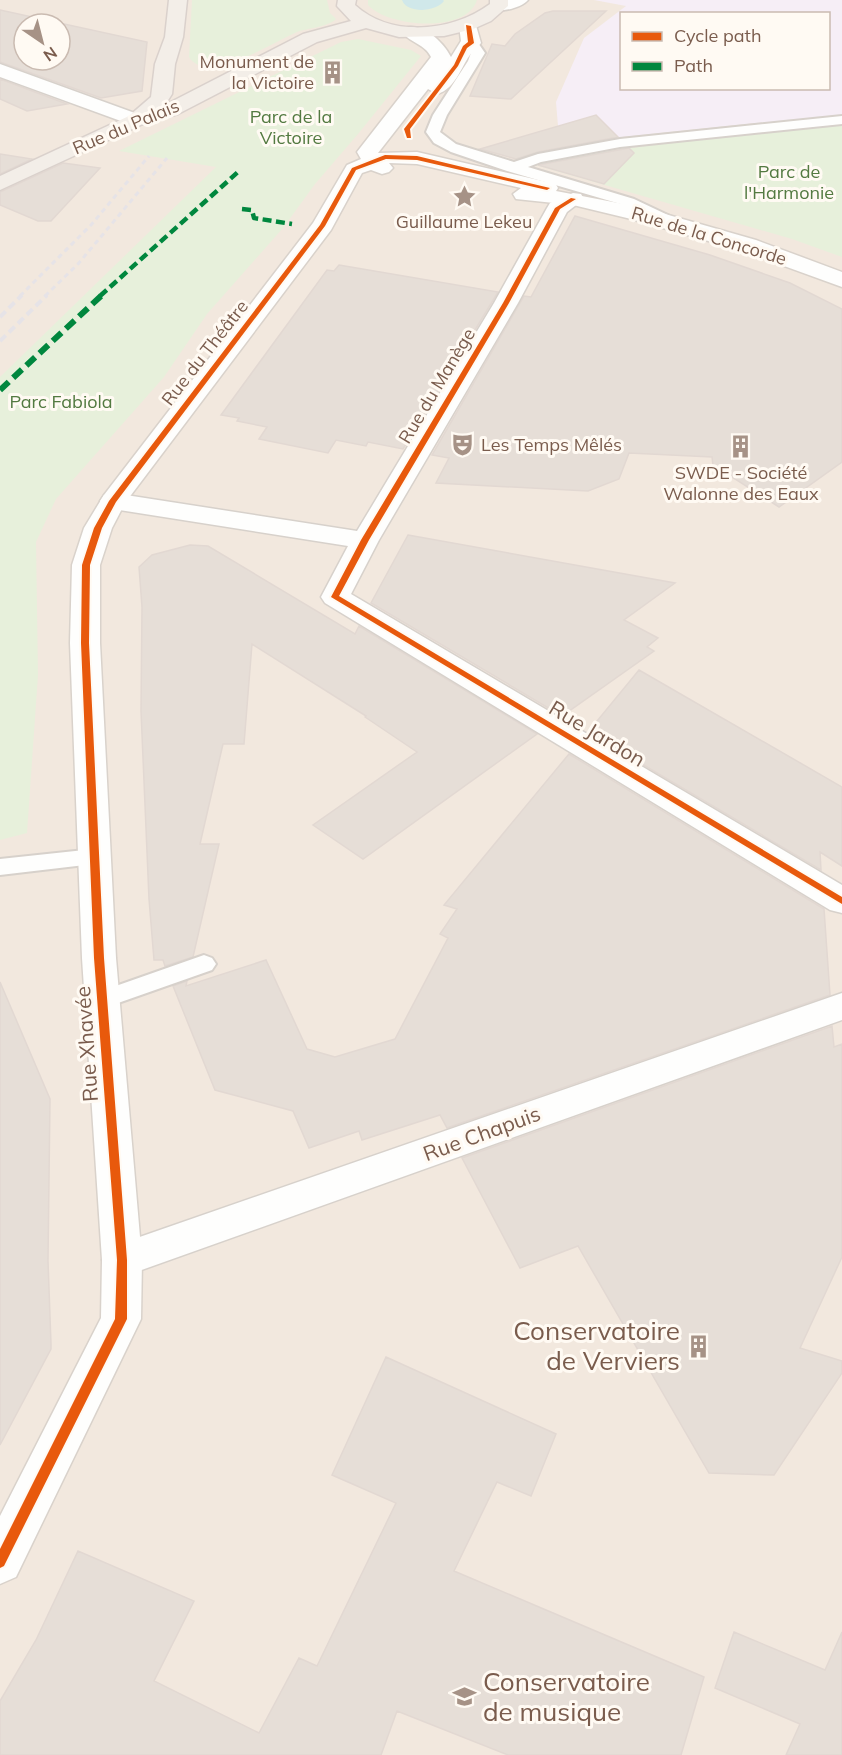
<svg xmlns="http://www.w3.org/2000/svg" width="842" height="1755" font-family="Mulish,sans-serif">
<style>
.residential{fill:#f2e8de;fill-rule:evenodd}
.education{fill:#f6eef6;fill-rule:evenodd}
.green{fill:#e7f0db}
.water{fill:#d0e8ea}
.building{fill:#e6ded7;stroke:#e2d8d2;stroke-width:1.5;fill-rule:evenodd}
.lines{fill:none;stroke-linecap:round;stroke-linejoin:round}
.lane-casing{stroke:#d7d1cb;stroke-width:4}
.street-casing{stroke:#d7d1cb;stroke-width:3}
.secondary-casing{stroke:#d9d2cb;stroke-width:3}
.primary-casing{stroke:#dad1cc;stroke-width:3}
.lane{fill:#fefefd;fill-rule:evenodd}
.street{fill:#fefefd;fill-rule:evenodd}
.secondary{fill:#fefefd;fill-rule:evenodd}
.primary{fill:#f3eee8;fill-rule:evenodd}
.rail-far1{stroke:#e6e3e7;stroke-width:3;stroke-dasharray:5 4;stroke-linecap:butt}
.rail{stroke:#e6e3e7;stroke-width:4;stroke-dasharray:8 4.5;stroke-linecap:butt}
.quiet-far1{stroke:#00873e;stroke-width:4.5;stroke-dasharray:9 4.5;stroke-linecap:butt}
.quiet{stroke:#00873e;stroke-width:6;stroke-dasharray:12 6;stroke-linecap:butt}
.cycleway-casing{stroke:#fffaf3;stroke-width:4}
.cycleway{fill:#e8590c;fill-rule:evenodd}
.labels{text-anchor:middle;stroke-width:6;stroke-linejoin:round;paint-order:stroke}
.far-poi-label{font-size:18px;fill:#7a5c4d;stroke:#fffaf3}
.far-park-label{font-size:18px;fill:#537a41;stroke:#fffaf3}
.far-street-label{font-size:18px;fill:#7a5c4d;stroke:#fffaf3}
.street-label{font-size:21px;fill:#7a5c4d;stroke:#fffaf3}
.near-poi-label{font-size:26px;fill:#7a5c4d;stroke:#fffaf3;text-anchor:end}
</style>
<rect width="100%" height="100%" fill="#f9f5f0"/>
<path class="residential" d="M0,0H842V1755H0ZM622,14H828V88H622ZM24,24H60V60H24Z"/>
<path class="education" d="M594,0H842V118L756,123L574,142L559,138L556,102L584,38L626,6ZM622,14H828V88H622Z"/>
<path class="green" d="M192,0H327L330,13L336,19C328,27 308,28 297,32C275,41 207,86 189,57Z
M368,0H477C467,34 387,27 368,5Z
M358,39L411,50L421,56L358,134L315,184L283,228L207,314L164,377L56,499L36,542L38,675L27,833L0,840V377L216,167L119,151L341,42Z
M842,124V257L792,239L532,164L545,160L660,144Z"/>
<path class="water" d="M402,0H443L444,1C436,12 407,14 402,0Z"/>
<path class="building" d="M0,10L147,42L142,91L101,98L0,62ZM24,24H60V60H24Z
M553,11H606L511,99L470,96L492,44L505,46L515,34L545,13Z
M0,79L67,104L27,111L0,99Z
M596,115L618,137L538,152L516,159L480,149Z
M629,148L634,153L604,184L538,165Z
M0,154L32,159L0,174Z
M63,163L100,168L51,221H38L0,205V192Z
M575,216L710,255L790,283L842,309V462L779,507L713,465L712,457L629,453L619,479L588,491L436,483L449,458L432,455L524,296L531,297Z
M339,265L498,292L403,449L368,442L366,446L336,440L328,453L259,439L267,427L237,421L239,418L221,415L327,270L334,271Z
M408,535L675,583L624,620L658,638L647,647L654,651L562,716L371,603Z
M190,545L208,546L355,634L359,626L537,734L363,859L313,825L417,752L365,717L366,716L252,644L244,744H223L200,844H219L193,957L165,966L163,960H154L149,899L141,711L142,607L139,567L152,555Z
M639,670L842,787V866L820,852L821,870L588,732Z
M569,754L824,909L830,995L447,1128L440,1115L362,1140L359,1131L309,1148L293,1111L215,1090L173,986L187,981L186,986L266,960L307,1049L335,1057L395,1039L448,938L440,934L457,909L444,905Z
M0,982L50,1099L48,1261L51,1344V1349L0,1445Z
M832,1026L834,1047L842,1044V1257L800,1348L842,1361V1373L774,1475L709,1473L578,1246L520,1268L462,1158Z
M386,1357L556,1434L531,1496L497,1482L454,1571L704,1677L681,1755H508L397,1711L381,1755H0V1701L36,1640L78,1551L194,1601L154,1681L259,1733L299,1658L317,1666L396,1503L332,1475Z
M734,1632L825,1670L842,1632V1755H786L800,1724L715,1688Z"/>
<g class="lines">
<defs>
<path id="lane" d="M471,39L476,40L485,53L447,115L440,132L456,144L514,162L538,154L620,139L842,116V124L620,147L541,162L528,167L634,199L672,217L674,220L667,224L624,205L507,171L451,152L434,143L426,132L433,115L468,61L471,53L465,43Z
M94,849L102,851L105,857L102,863L0,875V859Z
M204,955L212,958L216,964L212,970L101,1009L93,1006L89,1000L93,994Z"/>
<path id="street" d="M500,0H528C521,8 503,12 492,10L490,6L492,2Z
M0,64L143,116L146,120L143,124H129L0,77Z
M573,193L581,194L584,199L567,212L518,303L379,540L351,594L842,885V913L830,910L325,603L321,597L348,546L113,509L104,507L100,501L104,495L113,493L357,531L494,303L547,208L550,203Z
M842,993V1020L122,1277L108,1272L102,1260L108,1248Z"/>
<path id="secondary" d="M468,20L475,22L481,43C479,46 476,47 474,50C462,62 457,89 437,94L428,89L378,153L417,152L547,182L555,183L558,188L556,191L644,208L756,240L842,272V287L740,250L631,219L573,205L516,199L513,194L521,188L417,164L389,163L393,168L389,172L382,174L371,170L362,173L331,230L125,503L112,528L100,565V643L116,958L142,1260L141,1319L16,1577L0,1584V1516L101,1318L102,1260L82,958L70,643L72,565L84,528L104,495L313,223L347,165L361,159L357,152L431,57C425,44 410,43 402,32L404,28C423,23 443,41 451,57L461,41L459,26L461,22Z"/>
<path id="primary" d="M169,0H187L183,37L175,64L172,94L165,105L303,34L351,21L337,6L338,0H356L355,5C391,38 452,32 490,4V0H508V6L491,21L473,29L444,36L399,37L366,28L317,42L178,114L143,124L0,190V176L129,116L151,97L155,64L165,37Z"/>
</defs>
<use href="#lane" class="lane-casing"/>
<use href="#street" class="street-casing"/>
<use href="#secondary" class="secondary-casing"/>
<use href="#primary" class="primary-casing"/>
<use href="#lane" class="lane"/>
<use href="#street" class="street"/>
<use href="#secondary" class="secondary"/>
<use href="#primary" class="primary"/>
<path class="rail-far1" d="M20,296L91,225L149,156
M45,296L78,264L167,158"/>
<path class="rail" d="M0,317L22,295
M0,341L47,295"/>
<path class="quiet-far1" d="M242,209L252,210L254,218L292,224
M100,296L238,172"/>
<path class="quiet" d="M0,390L102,295"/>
<defs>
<path id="cycleway" d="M466,25L471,26L474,43L467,48L458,66L410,129L411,138H407L404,129L454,65L463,46L468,42Z
M385,155L417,156L550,188L547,190L417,160L386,159L356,170L325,226L116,502L102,528L90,565L89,643L104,958L127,1260V1319L4,1566L0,1568V1549L115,1319L117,1260L94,958L81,643L82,565L94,528L109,501L320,225L352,168Z
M571,198L576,199L560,209L509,303L369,540L339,596L842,897V904L331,597L361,540L503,303L555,208Z"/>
</defs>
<use href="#cycleway" class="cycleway-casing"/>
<use href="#cycleway" class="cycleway"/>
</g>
<defs>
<symbol id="building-bare" viewBox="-9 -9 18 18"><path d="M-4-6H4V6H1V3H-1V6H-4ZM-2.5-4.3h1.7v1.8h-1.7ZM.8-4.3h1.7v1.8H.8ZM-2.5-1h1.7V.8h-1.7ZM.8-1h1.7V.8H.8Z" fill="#a69286" stroke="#fffaf3" stroke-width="2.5" paint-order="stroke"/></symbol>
<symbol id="sight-bare" viewBox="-9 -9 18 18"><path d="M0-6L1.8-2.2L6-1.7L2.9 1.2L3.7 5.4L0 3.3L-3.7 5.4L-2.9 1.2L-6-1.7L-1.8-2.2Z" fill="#a69286" stroke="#fffaf3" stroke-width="2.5" paint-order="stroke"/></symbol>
<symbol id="theatre-bare" viewBox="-9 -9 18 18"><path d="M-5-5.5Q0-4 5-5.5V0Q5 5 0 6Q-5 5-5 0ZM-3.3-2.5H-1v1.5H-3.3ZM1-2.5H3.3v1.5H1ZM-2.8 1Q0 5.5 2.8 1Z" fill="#a69286" stroke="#fffaf3" stroke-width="2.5" paint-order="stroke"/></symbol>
<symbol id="school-bare" viewBox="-9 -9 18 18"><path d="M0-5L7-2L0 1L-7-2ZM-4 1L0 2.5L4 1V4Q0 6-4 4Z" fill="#a69286" stroke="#fffaf3" stroke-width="2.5" paint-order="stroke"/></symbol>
</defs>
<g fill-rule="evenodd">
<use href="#building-bare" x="316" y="56" width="33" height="33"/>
<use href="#sight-bare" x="448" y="180" width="33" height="33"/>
<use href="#theatre-bare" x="446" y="428" width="33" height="33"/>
<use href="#building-bare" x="724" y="430" width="33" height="33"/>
<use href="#building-bare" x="682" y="1330" width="33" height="33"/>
<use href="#school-bare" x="448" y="1680" width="33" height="33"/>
</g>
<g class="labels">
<g class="far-poi-label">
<text x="314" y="68" text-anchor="end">Monument de<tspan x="314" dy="21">la Victoire</tspan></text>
<text x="464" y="228">Guillaume Lekeu</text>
<text x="481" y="451" text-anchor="start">Les Temps Mêlés</text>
<text x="741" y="479">SWDE - Société<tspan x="741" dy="21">Walonne des Eaux</tspan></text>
</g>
<g class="far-park-label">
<text x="291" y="123">Parc de la<tspan x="291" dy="21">Victoire</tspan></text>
<text x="789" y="178">Parc de<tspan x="789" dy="21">l'Harmonie</tspan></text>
<text x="61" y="408">Parc Fabiola</text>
</g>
<g class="far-street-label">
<text transform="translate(126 127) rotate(-23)" y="6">Rue du Palais</text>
<text transform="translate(709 236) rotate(17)" y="6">Rue de la Concorde</text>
<text transform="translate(205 353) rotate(-52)" y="6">Rue du Théâtre</text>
<text transform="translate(437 386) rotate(-59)" y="6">Rue du Manège</text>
</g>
<g class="street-label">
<text transform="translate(597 734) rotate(31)" y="7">Rue Jardon</text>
<text transform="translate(87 1044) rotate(-94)" y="7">Rue Xhavée</text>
<text transform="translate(482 1134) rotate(-20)" y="7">Rue Chapuis</text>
</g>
<g class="near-poi-label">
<text x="680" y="1340">Conservatoire<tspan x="680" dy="30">de Verviers</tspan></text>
<text x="483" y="1691" text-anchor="start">Conservatoire<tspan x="483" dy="30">de musique</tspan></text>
</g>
</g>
<rect x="620" y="12" width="210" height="78" fill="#fffaf3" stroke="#cabbb1" stroke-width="1.5"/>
<rect x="632" y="32" width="30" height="9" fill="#e8590c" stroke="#cabbb1" stroke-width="1.5"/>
<text x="674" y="42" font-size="18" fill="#7a5c4d">Cycle path</text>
<rect x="632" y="62" width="30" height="9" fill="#00873e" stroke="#cabbb1" stroke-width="1.5"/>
<text x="674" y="72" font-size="18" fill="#7a5c4d">Path</text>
<g transform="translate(42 42) rotate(145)"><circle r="28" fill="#fffaf3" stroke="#cabbb1" stroke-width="1.5"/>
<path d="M0-4.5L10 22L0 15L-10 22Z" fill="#a69286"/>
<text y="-9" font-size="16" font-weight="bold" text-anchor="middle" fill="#7a5c4d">N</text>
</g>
</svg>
